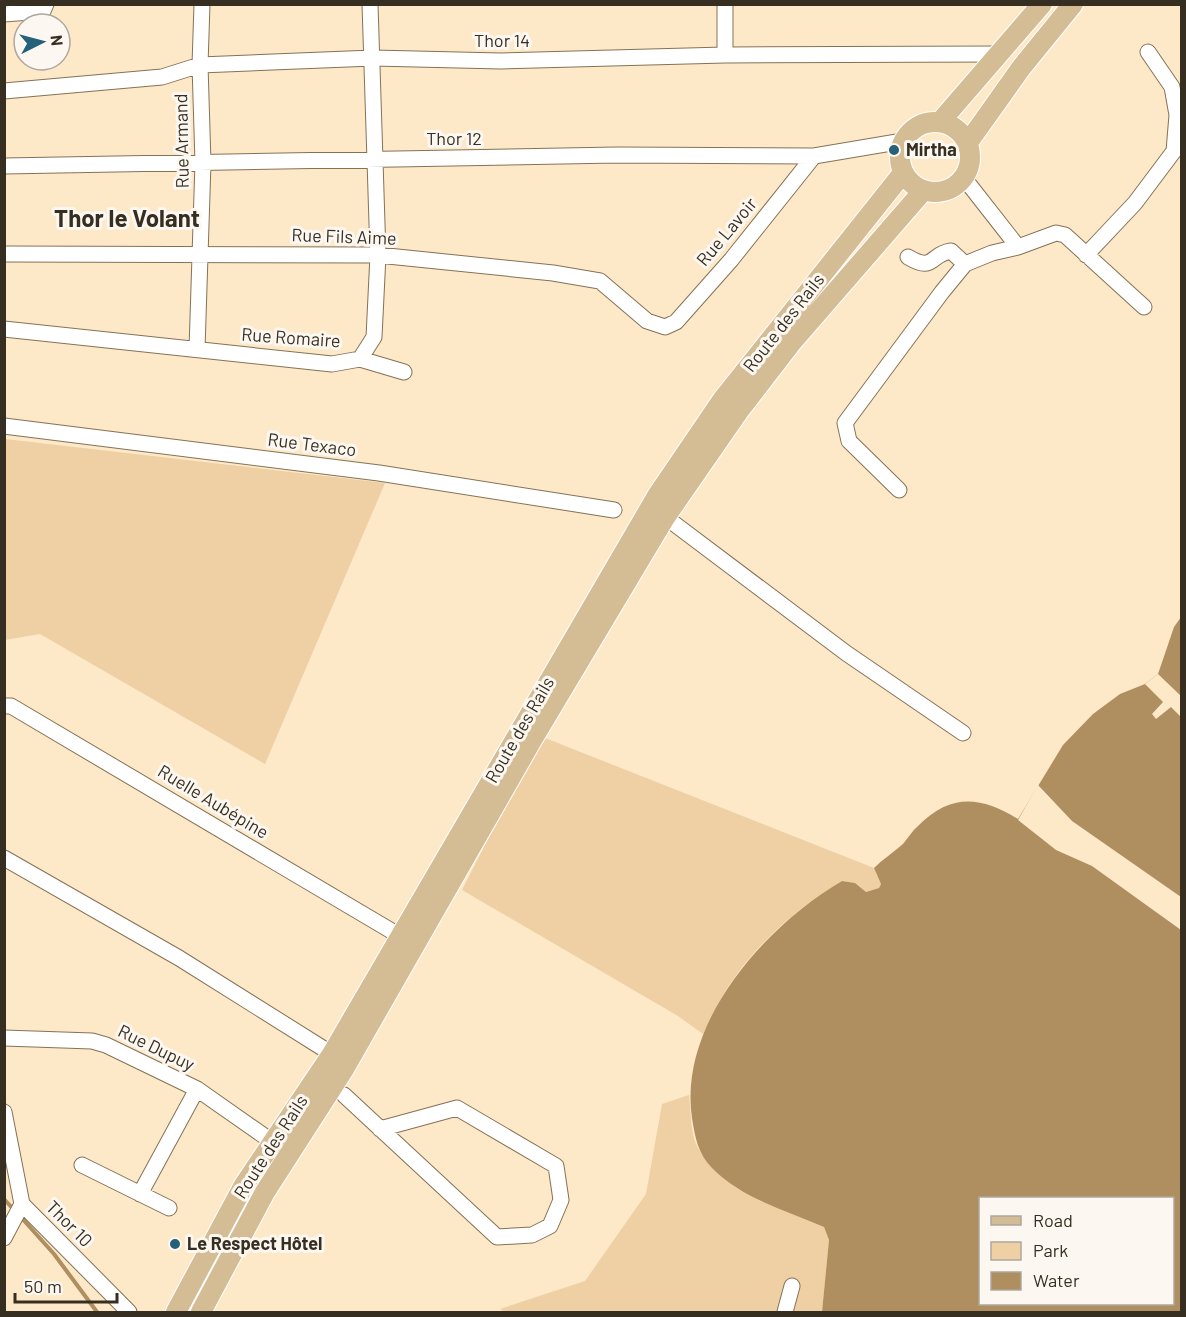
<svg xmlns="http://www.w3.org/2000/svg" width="1186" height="1317" font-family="Barlow,sans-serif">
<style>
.green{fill:#eed0a4}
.water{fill:#af8f60;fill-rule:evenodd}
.pier{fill:#fde8c8}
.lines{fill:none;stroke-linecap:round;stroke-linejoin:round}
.stream{stroke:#af8f60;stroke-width:4}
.minor-casing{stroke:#857256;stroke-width:17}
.major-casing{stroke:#fff;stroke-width:22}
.minor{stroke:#fff;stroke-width:15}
.major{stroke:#d4bc95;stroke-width:20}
.poi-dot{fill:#256179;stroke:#fcf8f1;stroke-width:2}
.labels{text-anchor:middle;stroke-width:6;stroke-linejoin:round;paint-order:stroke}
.street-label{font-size:18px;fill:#362e21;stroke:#fcf8f1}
.poi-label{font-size:18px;font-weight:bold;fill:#362e21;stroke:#fcf8f1;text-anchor:start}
.district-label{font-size:24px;font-weight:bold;fill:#362e21;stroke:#fcf8f1}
</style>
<rect width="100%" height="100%" fill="#fde8c8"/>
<path class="green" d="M5,439L385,483L265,764L40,634L5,640Z
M540,736L874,868L881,884L879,888L866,892L855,883L842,881C803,904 761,939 735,977C722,994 713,1015 703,1034L678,1016L462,890Z
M689,1095C691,1110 690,1132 697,1146C721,1194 779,1207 824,1227L829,1240L822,1312H505L500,1309L585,1281L646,1194L662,1104Z"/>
<path class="water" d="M1181,617V1312H822L829,1240L824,1227C786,1210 742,1199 712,1168C698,1154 695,1137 692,1118C678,1023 765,926 842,881L855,883L866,892L879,888L881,884L874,868C883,859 894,852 903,844C908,838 912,831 918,826C951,793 980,796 1018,819L1063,745L1093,714L1120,694L1145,684L1158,674L1174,627ZM980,1198H1172V1304H980Z"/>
<path class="pier" d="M1158,674L1181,696V717L1171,707L1156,719L1152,714L1163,702L1145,684Z
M1038,785L1072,821L1181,897V930L1092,866L1056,850L1018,820Z"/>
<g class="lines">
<path class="stream" d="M4,1199L14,1210
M19,1215L54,1254L97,1312"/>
<defs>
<path id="minor" d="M4,14L43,11L46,4
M725,55V4
M4,91L162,77L200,65L373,58L501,61L725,55L1001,54
M4,166L617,155L814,156L903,141
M964,178L1018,247L1056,233L1065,235L1144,307
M4,254L378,255L553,273L600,281L647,321L665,327L676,322L731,260L814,156
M1086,255L1135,203L1174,151L1177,115L1172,87L1148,52
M908,257C935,273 929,254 951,251L965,264
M4,329L332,364L360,359L374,337L378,255L370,4
M197,349L203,163L200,65L202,4
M360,359L404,372
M4,426L379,473L614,510
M899,490L849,441L845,423L942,292L965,264L992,253L1018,247
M672,522L846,653L963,733
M4,706H11L400,936
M4,858L179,958L332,1054
M4,1038L92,1041L106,1045L197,1089L274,1143
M344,1095L497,1237L532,1235L550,1226L561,1200L556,1166L457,1108L380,1129
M4,1112L22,1204L129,1312
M82,1165L169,1208
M140,1194L197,1089
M4,1238L22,1204
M785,1312L792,1286"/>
<path id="major" d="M900 157a35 35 0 1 1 70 0a35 35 0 1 1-70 0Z
M940,122L1042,4
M967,144L1021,68L1073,4
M176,1312L244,1185L332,1054L657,496L723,399L903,173
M201,1312L265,1192L344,1069L532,740L664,519L738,412L792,342L923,191"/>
</defs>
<use href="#minor" class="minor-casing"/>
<use href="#major" class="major-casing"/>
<use href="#minor" class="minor"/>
<use href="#major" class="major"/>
</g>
<g class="poi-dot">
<circle cx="894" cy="150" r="6"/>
<circle cx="175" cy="1244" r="6"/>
</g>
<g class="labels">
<g class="street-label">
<text x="502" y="47">Thor 14</text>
<text x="454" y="145">Thor 12</text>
<text transform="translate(182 141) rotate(-91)" y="6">Rue Armand</text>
<text transform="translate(727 232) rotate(-50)" y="6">Rue Lavoir</text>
<text transform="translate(344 237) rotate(2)" y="6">Rue Fils Aime</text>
<text transform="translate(784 323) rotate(-52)" y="6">Route des Rails</text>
<text transform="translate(291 338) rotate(4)" y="6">Rue Romaire</text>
<text transform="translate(312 445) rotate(7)" y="6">Rue Texaco</text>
<text transform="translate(520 730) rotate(-60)" y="6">Route des Rails</text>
<text transform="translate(213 802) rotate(31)" y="6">Ruelle Aubépine</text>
<text transform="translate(156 1048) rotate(26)" y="6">Rue Dupuy</text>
<text transform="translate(271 1147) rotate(-57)" y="6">Route des Rails</text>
<text transform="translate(69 1224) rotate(45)" y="6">Thor 10</text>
</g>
<g class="poi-label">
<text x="906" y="156">Mirtha</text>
<text x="187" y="1250">Le Respect Hôtel</text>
</g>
<g class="district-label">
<text x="127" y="227">Thor le Volant</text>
</g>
</g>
<rect width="1186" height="1317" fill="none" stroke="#362e21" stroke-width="12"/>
<rect x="979" y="1197" width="195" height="108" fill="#fcf8f1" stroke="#ada79e" stroke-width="1.5"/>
<rect x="991" y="1216" width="30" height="9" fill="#d4bc95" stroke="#ada79e" stroke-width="1.5"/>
<text x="1033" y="1227" font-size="18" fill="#362e21">Road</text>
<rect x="991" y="1242" width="30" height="18" fill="#eed0a4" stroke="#ada79e" stroke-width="1.5"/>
<text x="1033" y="1257" font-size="18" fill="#362e21">Park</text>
<rect x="991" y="1272" width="30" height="18" fill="#af8f60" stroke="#ada79e" stroke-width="1.5"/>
<text x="1033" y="1287" font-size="18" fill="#362e21">Water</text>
<g transform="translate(42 42) rotate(84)"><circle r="28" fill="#fcf8f1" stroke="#ada79e" stroke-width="1.5"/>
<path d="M0-4.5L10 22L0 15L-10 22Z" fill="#256179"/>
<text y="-9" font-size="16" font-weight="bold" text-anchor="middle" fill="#362e21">N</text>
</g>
<path d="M15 1293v9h102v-9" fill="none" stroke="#362e21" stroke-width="3"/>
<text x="24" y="1293" font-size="18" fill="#362e21" stroke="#fcf8f1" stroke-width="4.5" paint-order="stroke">50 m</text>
</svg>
